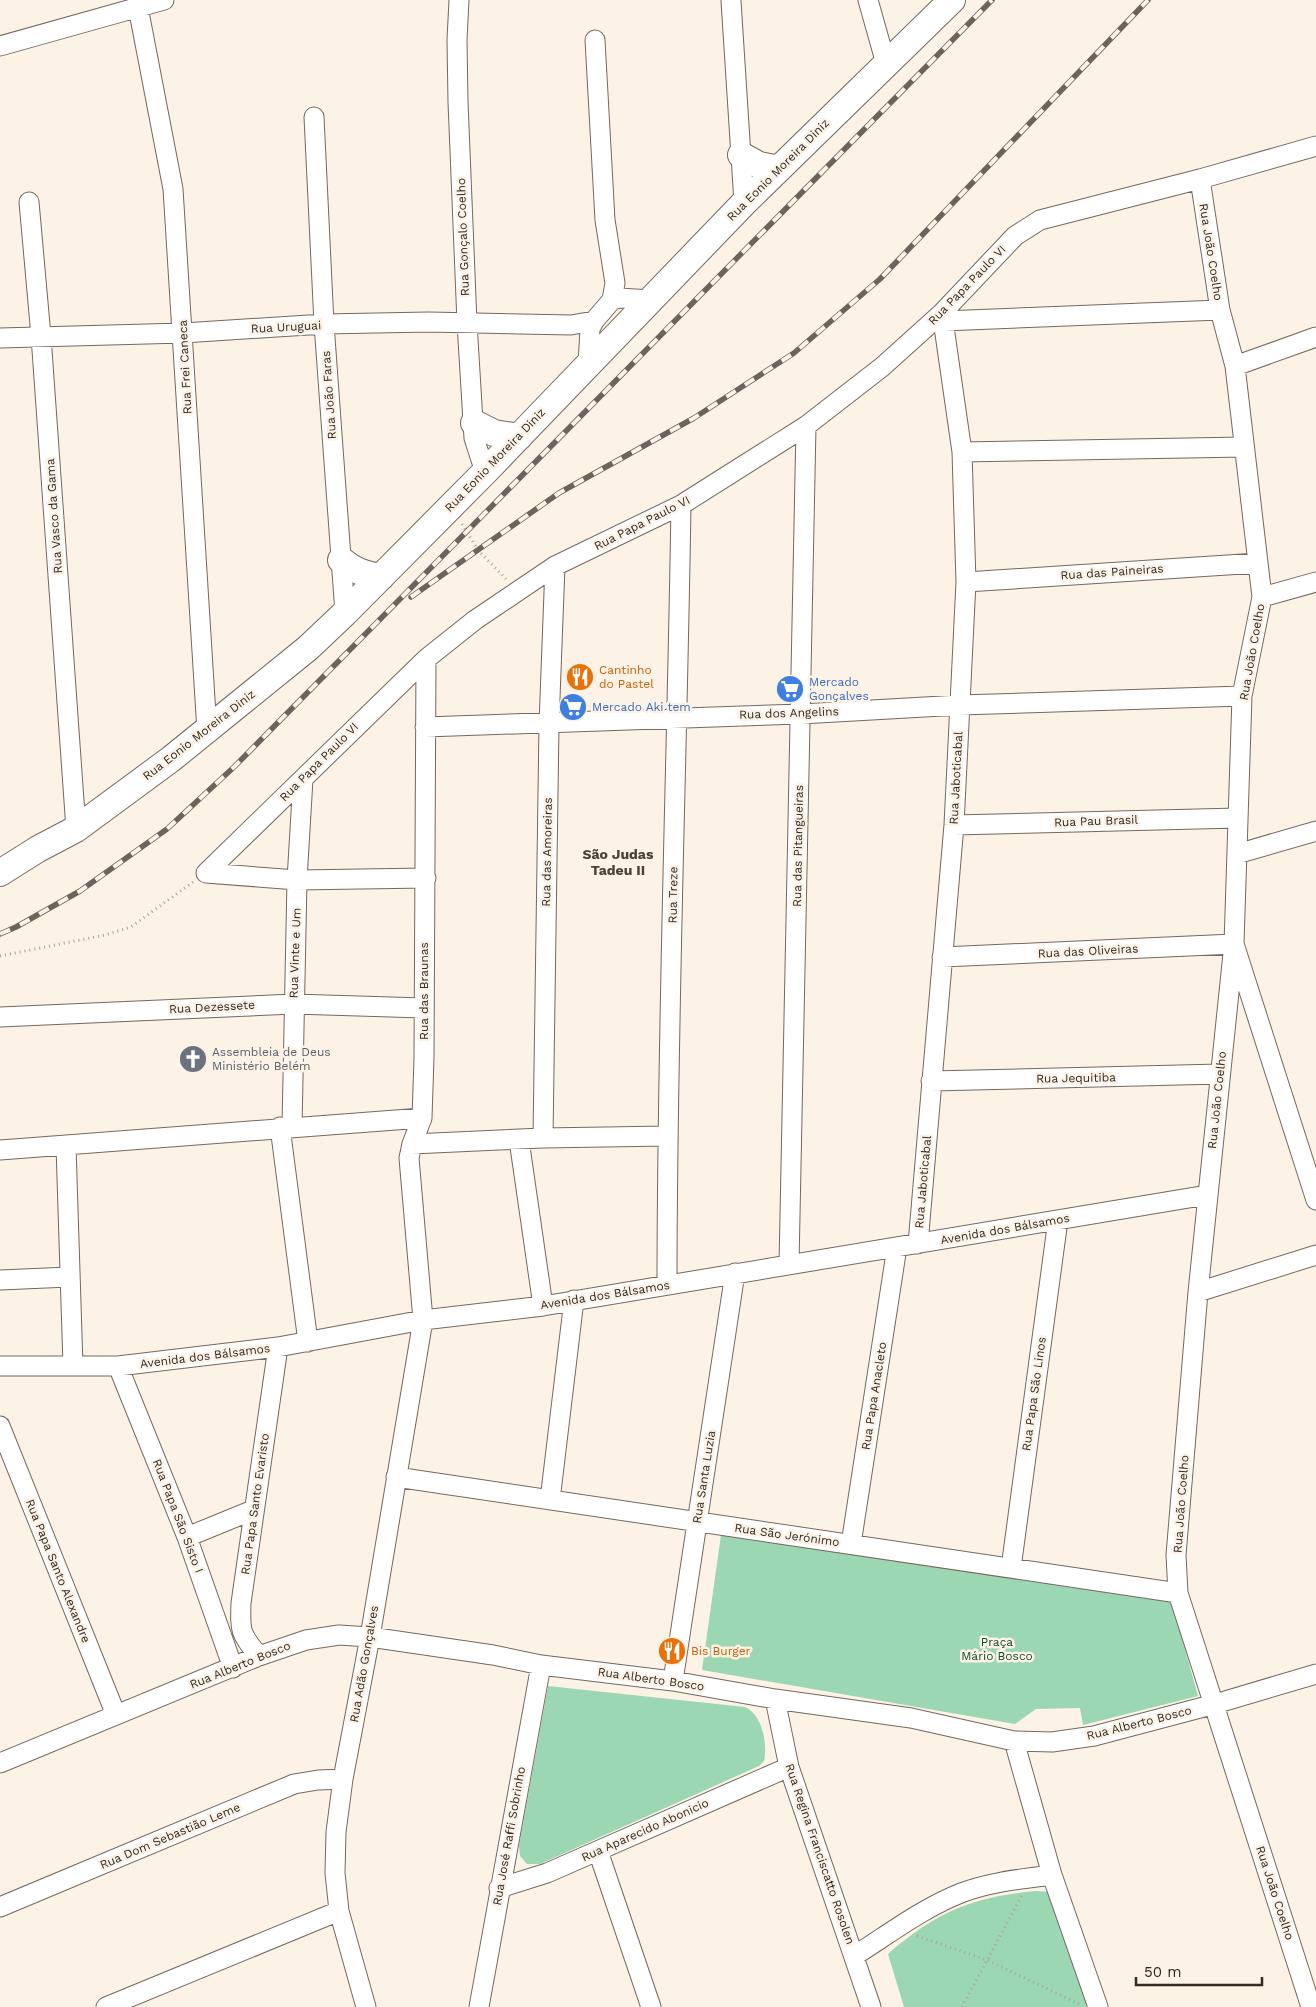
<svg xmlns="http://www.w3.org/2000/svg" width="1316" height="2007" font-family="'Work Sans',sans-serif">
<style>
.green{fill:#9cd7b3}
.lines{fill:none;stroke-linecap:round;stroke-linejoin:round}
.street-casing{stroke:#75685c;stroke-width:21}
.secondary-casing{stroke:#75685c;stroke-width:28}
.path{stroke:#aaa198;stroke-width:3;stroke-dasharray:1 4;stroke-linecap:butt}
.street{stroke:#fff;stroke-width:19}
.secondary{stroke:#fff;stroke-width:26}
.rail-casing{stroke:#6b645d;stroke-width:5.5}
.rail{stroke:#fdf2e6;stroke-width:4;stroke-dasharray:11;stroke-linecap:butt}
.labels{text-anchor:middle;stroke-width:5;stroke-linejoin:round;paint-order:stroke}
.street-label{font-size:12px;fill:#312b26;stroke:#fdf2e6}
.food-label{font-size:12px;fill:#c56008;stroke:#fdf2e6;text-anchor:start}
.shop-label{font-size:12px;fill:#366cbe;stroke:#fdf2e6;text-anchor:start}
.worship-label{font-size:12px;fill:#5b616d;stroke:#fdf2e6;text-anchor:start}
.park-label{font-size:12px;fill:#0d4d2f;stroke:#fdf2e6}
.neighbourhood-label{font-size:14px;font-weight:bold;fill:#4c4135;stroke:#fdf2e6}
</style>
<rect width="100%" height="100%" fill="#fdf2e6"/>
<path class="green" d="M721,1535L1015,1579L1171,1599L1198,1696L1083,1725L1080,1708L1036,1709L1015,1724L702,1670Z
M548,1686L745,1707C762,1714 768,1744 764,1761L759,1766L540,1864H527L520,1856L519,1846Z
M1036,1891L1069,1893L1099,1992L1085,2007H904L888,1954C936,1912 972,1897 1036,1891Z"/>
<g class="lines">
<defs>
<path id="street" d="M459,0L457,40L458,102L467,323L474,438L485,472
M868,0L886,64
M731,1L744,203
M138,7L173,189L207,731
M0,46L164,0
M314,117L324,324L345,613
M1200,179L1220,310L1235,366L1262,597L1242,696L1234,944L1198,1292L1176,1555L1178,1593L1311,2007
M29,202L41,336L76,829
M612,300L620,298L650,300
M943,321L1220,310
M0,338L183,333L324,324L429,322L571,325L594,321
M588,364L590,329L594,321L612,300L615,283L605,220L595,40
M1235,366L1316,337
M962,452L1244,447
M966,582L1258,563
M1262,597L1316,582
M425,727L801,714L960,705L1242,696
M954,825L1238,818
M1237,854L1316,831
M206,873L426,659L475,620L555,566L681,505L806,426L882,367L942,313L1015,236L1040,220L1200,179L1316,146
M206,873L297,880L426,878
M942,957L1234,944L1316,1200
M0,1017L294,1004L423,1008
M931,1081L1220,1074
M280,1127L308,1342
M292,1127L297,880L303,779
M543,1138L549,724L555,566
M519,1140L543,1306
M412,1144L543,1138L667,1136
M66,1146L73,1366
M0,1150L422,1118
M918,1244L954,825L966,582L962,452L942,313
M789,1265L806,426
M0,1280L69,1277
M667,1285C667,1025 677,765 681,505
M1198,1292L1316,1255
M0,1366H118L278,1347L423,1320L543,1306L1207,1195
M118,1366L187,1537L233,1668
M0,1426L116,1715
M396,1477L1178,1593
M550,1500L574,1300
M187,1537L253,1510
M851,1544L897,1247
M1011,1568L1058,1220
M259,1656C240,1634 240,1631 241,1603L278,1347
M673,1681L735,1273
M775,1699L789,1767L871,2007
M1014,1741L1052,1875L1098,2007
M0,1763L259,1656L306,1640L339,1635L370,1637L493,1655L541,1665L673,1681L775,1699L911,1718L1014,1741L1052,1742L1094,1736L1215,1704L1316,1674
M598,1851L651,2007
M499,1888L547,1873L789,1767
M0,1907L294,1784L318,1780L343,1779
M854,1956C889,1934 923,1908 961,1893C990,1882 1021,1879 1052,1875
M106,2007L339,1911
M366,2007L339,1911L335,1873L336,1832L343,1779L370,1637L423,1320L409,1158L412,1144L422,1118L424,1058L426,659
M479,2007L541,1665"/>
<path id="secondary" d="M741,155L759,165L779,169
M474,423L494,433L519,437
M341,560C354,571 364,574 381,577
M0,873L38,849L76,829L171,759L308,648L345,613L485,472L744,203L952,0"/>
</defs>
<use href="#street" class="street-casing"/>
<use href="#secondary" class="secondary-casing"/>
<path class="path" d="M462,524L478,550L506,579
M0,956L105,935L131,927L193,882
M917,1936L987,1960L1079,2004
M962,2007L1022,1895"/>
<use href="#street" class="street"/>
<use href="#secondary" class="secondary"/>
<defs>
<path id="rail" d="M411,597L559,493L694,418L794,353L880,279L1148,0
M0,934L16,927L80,891L167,829L234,767L992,0"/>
</defs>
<use href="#rail" class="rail-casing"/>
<use href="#rail" class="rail"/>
</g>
<defs>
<symbol id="restaurant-disc" viewBox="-11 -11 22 22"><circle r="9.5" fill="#e8710a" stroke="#fdf2e6"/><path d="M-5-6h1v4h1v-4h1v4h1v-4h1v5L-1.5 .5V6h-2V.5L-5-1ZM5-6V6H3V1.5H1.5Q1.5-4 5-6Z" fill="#fff"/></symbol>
<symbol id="supermarket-disc" viewBox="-11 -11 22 22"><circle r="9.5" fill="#3f7fe0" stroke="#fdf2e6"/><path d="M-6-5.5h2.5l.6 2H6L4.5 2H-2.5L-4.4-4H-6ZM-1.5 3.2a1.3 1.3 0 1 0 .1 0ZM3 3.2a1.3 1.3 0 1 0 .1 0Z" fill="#fff"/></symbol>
<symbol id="church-disc" viewBox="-11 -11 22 22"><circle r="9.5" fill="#6b7280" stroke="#fdf2e6"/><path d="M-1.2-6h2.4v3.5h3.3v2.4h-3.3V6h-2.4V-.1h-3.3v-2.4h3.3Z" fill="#fff"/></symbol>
</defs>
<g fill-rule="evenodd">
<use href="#restaurant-disc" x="564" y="661" width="32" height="32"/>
<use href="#supermarket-disc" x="774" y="673" width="32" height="32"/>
<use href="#supermarket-disc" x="557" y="691" width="32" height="32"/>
<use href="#church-disc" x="177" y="1043" width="32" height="32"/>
<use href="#restaurant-disc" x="656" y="1635" width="32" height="32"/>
</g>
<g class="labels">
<g class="street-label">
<text transform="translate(778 170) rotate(-45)" y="4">Rua Eonio Moreira Diniz</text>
<text transform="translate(463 237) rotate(-92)" y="4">Rua Gonçalo Coelho</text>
<text transform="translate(1211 252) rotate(81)" y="4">Rua João Coelho</text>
<text transform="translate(967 285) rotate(-46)" y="4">Rua Papa Paulo VI</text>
<text transform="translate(286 327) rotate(-3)" y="4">Rua Uruguai</text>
<text transform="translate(185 367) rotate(-93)" y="4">Rua Frei Caneca</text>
<text transform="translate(329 395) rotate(-94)" y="4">Rua João Faras</text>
<text transform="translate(495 460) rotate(-46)" y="4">Rua Eonio Moreira Diniz</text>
<text transform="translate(54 516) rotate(-94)" y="4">Rua Vasco da Gama</text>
<text transform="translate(642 523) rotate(-27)" y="4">Rua Papa Paulo VI</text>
<text transform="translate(1112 572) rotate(-4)" y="4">Rua das Paineiras</text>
<text transform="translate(1252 652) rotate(-80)" y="4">Rua João Coelho</text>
<text transform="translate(789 713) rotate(-2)" y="4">Rua dos Angelins</text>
<text transform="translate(199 735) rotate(-38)" y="4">Rua Eonio Moreira Diniz</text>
<text transform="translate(319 762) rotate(-45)" y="4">Rua Papa Paulo VI</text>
<text transform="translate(956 778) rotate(-87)" y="4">Rua Jaboticabal</text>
<text transform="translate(1096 821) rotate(-2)" y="4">Rua Pau Brasil</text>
<text transform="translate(798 846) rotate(-89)" y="4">Rua das Pitangueiras</text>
<text transform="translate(547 852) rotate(-89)" y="4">Rua das Amoreiras</text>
<text transform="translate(673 895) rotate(-89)" y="4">Rua Treze</text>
<text transform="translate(1088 951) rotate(-3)" y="4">Rua das Oliveiras</text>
<text transform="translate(295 953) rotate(-88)" y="4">Rua Vinte e Um</text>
<text transform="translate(424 991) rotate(-90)" y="4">Rua das Braunas</text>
<text transform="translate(212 1007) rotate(-3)" y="4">Rua Dezessete</text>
<text transform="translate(1076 1078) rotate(-1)" y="4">Rua Jequitiba</text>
<text transform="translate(1217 1100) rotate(-84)" y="4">Rua João Coelho</text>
<text transform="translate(923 1182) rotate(-85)" y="4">Rua Jaboticabal</text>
<text transform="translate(1005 1229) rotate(-10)" y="4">Avenida dos Bálsamos</text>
<text transform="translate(605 1295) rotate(-9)" y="4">Avenida dos Bálsamos</text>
<text transform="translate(205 1356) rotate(-7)" y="4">Avenida dos Bálsamos</text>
<text transform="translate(1034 1394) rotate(-82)" y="4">Rua Papa São Linos</text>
<text transform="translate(874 1396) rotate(-81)" y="4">Rua Papa Anacleto</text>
<text transform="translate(704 1477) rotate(-81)" y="4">Rua Santa Luzia</text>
<text transform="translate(255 1504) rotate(-82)" y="4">Rua Papa Santo Evaristo</text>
<text transform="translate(1181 1504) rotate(-86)" y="4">Rua João Coelho</text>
<text transform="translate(178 1516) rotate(69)" y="4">Rua Papa São Sisto I</text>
<text transform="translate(787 1535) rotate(8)" y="4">Rua São Jerónimo</text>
<text transform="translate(58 1571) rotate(68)" y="4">Rua Papa Santo Alexandre</text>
<text transform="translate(364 1664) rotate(-80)" y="4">Rua Adão Gonçalves</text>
<text transform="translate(240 1665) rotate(-22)" y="4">Rua Alberto Bosco</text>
<text transform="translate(651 1679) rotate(8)" y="4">Rua Alberto Bosco</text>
<text transform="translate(1139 1723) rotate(-14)" y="4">Rua Alberto Bosco</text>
<text transform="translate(645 1830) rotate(-24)" y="4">Rua Aparecido Abonicio</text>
<text transform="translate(170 1836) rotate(-23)" y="4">Rua Dom Sebastião Leme</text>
<text transform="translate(509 1836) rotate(-80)" y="4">Rua José Raffi Sobrinho</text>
<text transform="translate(820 1854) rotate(71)" y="4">Rua Regina Franciscatto Rosolen</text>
<text transform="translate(1275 1893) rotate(72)" y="4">Rua João Coelho</text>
</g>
<g class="food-label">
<text x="599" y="674">Cantinho<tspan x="599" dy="14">do Pastel</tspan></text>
<text x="691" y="1655">Bis Burger</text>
</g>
<g class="shop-label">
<text x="809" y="686">Mercado<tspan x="809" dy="14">Gonçalves</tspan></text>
<text x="592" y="711">Mercado Aki tem</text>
</g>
<g class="worship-label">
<text x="212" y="1056">Assembleia de Deus<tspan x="212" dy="14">Ministério Belém</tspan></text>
</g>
<g class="park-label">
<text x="997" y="1646">Praça<tspan x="997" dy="14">Mário Bosco</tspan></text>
</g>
<g class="neighbourhood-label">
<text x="618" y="859">São Judas<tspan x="618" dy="16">Tadeu II</tspan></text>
</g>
</g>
<path d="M1136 1977v8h126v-8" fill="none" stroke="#312b26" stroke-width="2.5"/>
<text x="1144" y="1977" font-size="15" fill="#312b26" stroke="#fdf2e6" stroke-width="4" paint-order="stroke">50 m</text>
</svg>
